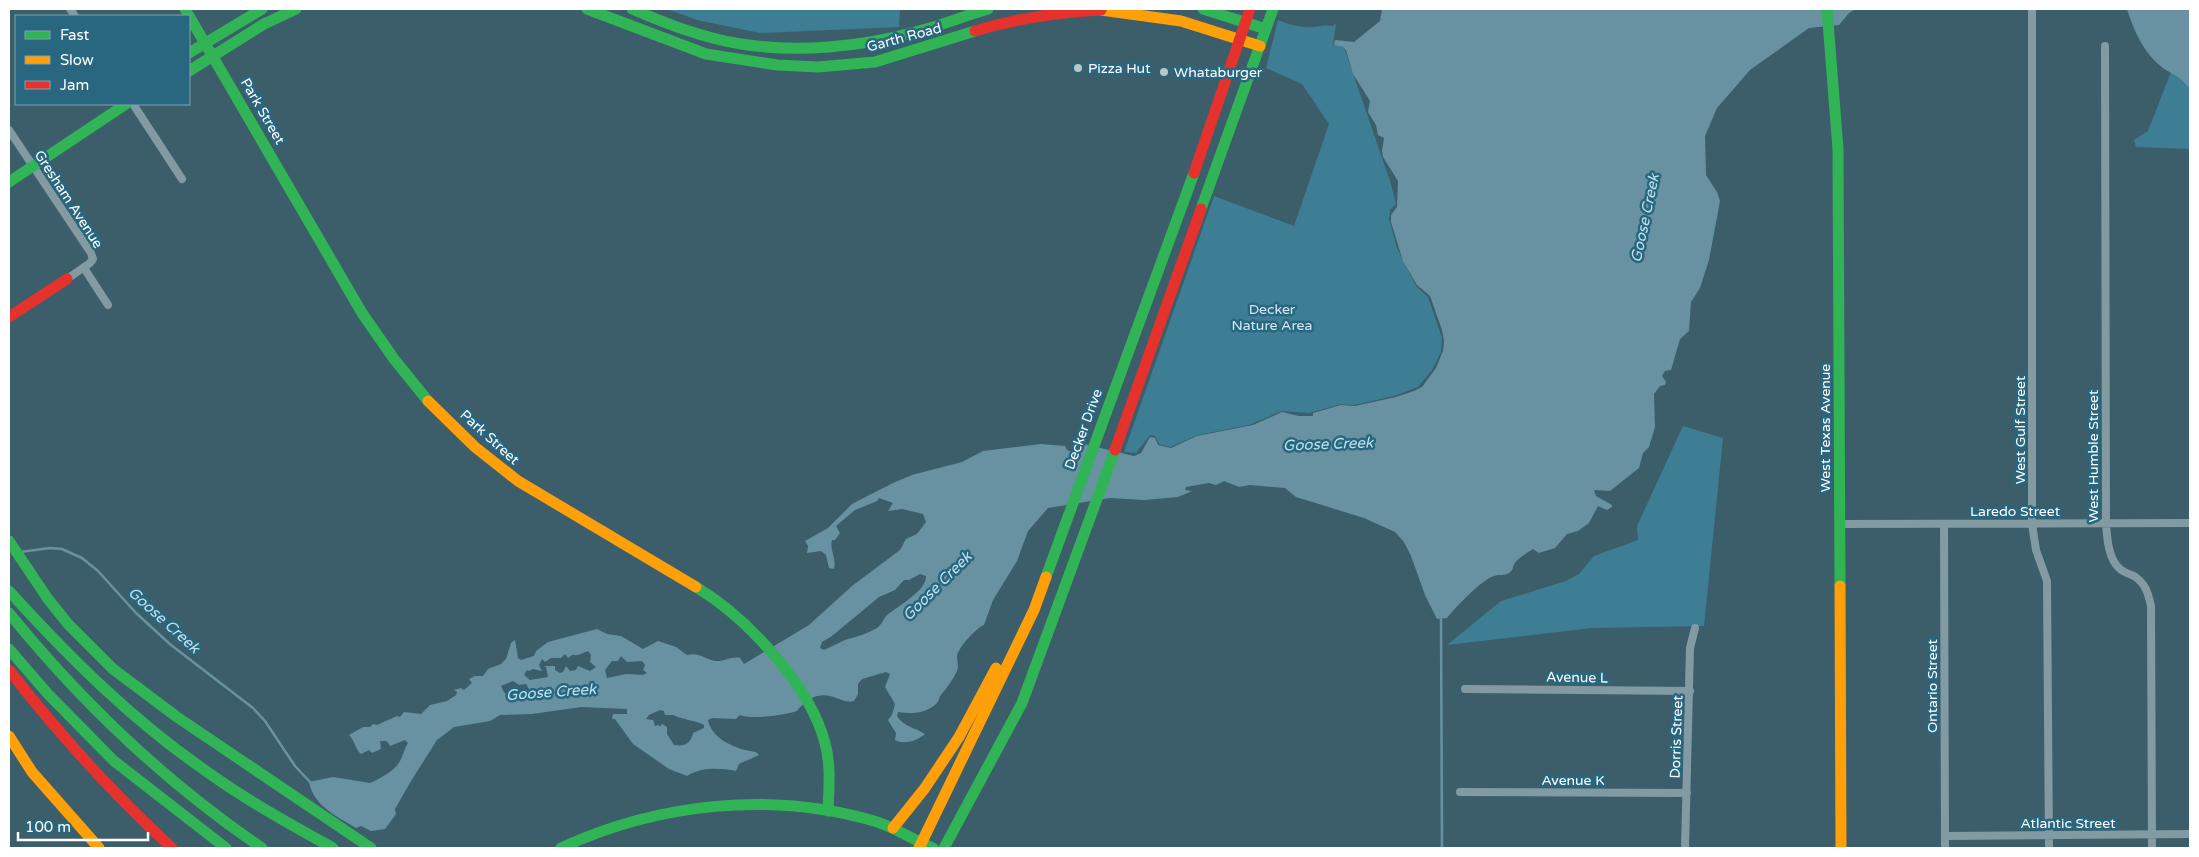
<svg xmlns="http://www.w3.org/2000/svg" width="2199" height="857" font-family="'Varela Round',sans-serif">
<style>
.green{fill:#3d7e95}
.water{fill:#6892a2;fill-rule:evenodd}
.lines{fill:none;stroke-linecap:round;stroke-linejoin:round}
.stream{stroke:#6892a2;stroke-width:2.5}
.street{stroke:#829aa1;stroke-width:8}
.fast{stroke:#30b455;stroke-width:11}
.slow{stroke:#ff9f0a;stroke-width:11}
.jam{stroke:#e5322d;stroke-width:11}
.poi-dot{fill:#bbc7cb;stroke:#28677f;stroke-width:2}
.labels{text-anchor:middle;stroke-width:5;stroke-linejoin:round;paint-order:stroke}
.street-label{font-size:14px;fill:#fff;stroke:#28677f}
.poi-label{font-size:14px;fill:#fff;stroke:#28677f;text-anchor:start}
.park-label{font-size:14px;fill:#d2ebf4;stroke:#28677f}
.water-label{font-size:15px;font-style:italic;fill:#bde2ee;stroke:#28677f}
</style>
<rect width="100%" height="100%" fill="#3c5e6b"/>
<path class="green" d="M667,9H900L899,27L760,33L697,20Z
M1278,20C1290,25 1301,28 1314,27C1323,26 1324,25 1333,26L1336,23L1333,45L1343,47L1345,50L1391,184L1396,204L1390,210L1389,219L1397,248L1416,286L1428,297L1442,338L1441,352L1432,370L1418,387L1394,396L1354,405L1341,404L1309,413L1282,411L1249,425L1198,435L1170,447L1159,444L1155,436L1150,435L1136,453L1124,452L1214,196L1294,226L1329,124L1302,84L1266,68Z
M2171,72L2181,77L2190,89V149L2136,147L2134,140L2148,131Z
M1683,426L1723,438L1704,626L1592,628L1447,645L1501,601L1566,581L1579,574L1594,556L1638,540L1637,526Z"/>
<path class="water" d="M1382,9H1856L1849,13L1839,25L1809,28L1750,70L1717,108L1705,136L1706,175L1717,192L1720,201L1709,260L1700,288L1691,302L1689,331L1680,339L1671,370L1665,371L1662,376L1666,382L1665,385L1660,386L1654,394L1655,427L1649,447L1643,453L1639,468L1610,491L1594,490L1596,496L1612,505V507L1607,510L1598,506L1589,523L1578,531L1567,534L1555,548L1539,553L1533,549C1530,551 1517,559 1515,563C1512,567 1514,570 1509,573C1504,576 1499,574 1494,576C1481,580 1456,607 1447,618L1437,619L1425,595L1411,556L1404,542L1395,532L1364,518L1296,497L1285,488L1250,485L1239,487L1224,481L1216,485L1209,483L1186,487L1185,490L1192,491L1178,497L1144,500L1110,498L1048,508L1028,531L1017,561L993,600L984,625C976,628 958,648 957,656C957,661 959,666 957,671C953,680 946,689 940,696C939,698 939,701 937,703C926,714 911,714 898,712L897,716C904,727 914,727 925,734C917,741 904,745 895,740L896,733L888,720L892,715L895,704L885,687L890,674L886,672L862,679L858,684V694L854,701C841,705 829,687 808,700C804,704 800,706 797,711C785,715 751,720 740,715L736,719L712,718L708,720C712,740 738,750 756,752L759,755L739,764L736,771C720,768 702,767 687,776L669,769L633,744L615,719H612L613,714H627V709L581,707L532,714L500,715L490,721L454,727L437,740L411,781L395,809L396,814L385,829L371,831L361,826L356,828C336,816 314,806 309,782L333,777L370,783C380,778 394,772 400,761C403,756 404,749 408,743L405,740L390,746L387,741H380L381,749L372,753L369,750L361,754C355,749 355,741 349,735L363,727H370L373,724L377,725L397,716L400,717L404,712L421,714L430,705L447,701L456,695L457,692L454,690L461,688L464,690L472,683L469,679L475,676H483L488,669L501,664L506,659L511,643L515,640L518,658L521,660L534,656L536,651L548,642L597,629L607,634L621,636L643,649L658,641L676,647L687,655C699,652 705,659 715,661C724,662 732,656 740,658L744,664L809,625L852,586L900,550L906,539L917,534L926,522L923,514L902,509L888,511L893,503L879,498L877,501L855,510L836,526L840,533L835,540H832C829,549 837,559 834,569L829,568L826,555L821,551L807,553L808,546L805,541L828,528L852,504L893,483L912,475L962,462L983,451L1041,444L1065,446L1067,450L1072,452L1084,444L1134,456L1141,453L1150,437L1155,438L1158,445L1171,448L1197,436L1253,425L1282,412L1299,416H1313V413L1341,405L1355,406L1396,397L1414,391L1422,387L1436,368L1443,351L1444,341L1442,330L1430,296L1417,285L1403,261L1391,222V215L1397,207L1398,181L1383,157L1382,151L1384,138L1378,135L1376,125L1368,112L1370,101L1353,74L1346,50L1343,47L1334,45L1335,40L1354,42L1380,21ZM920,574L926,576C927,591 896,607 886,616C883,620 882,624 877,628C867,634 855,637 845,640C838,643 831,647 824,650L820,648L822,642L832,636L879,597L895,590L904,580H909ZM588,651L591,655L590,662L596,667L590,671L578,666L576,670L570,671L566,666L563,672L560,673L555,670V666H544L546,667L548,677L530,680L524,675L527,670L529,671L533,669L542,671L539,665L542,659L545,662L551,658H561L565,654L568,658L572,655H578ZM621,656L627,662L642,661L645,665L643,670L647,673L643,675L626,674L607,678L605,670L612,661H618ZM513,681L519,685L526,684L530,691L528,693L514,695L513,698C507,698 503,691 501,686ZM660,710L664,711L665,715H674C678,719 696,720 704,725V728L693,733C691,743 685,747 674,745L667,734V727L662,724L660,727L659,725L655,726L653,720L646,719L649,715Z
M2127,9H2190V89C2180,76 2175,76 2163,68C2144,54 2134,31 2127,9Z"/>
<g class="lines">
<path class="stream" d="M20,552L50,548L62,549L82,558L98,571L136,613L171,645L253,708L265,721L295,766L311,783
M1441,619L1442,848"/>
<path class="street" d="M70,9L75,16
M2032,9V524L2036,550L2047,581L2049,848
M2105,46L2106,523C2107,537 2108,559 2120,569C2123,572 2129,574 2134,576C2146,584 2148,593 2151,606L2152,848
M133,104L182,179
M9,130L91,253L93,259L90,263L67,279
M84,268L108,305
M1841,524L2190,523
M1944,524L1945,848
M1465,689L1690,691
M1460,792L1687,793
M1945,836L2190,834
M1685,848L1690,648L1695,628"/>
<path class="fast" d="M185,9L362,313L394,359L428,401
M587,9L706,54L777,65L818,67L875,62L975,31
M632,9C667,24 703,38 741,44C798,53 860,47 915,32C940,26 964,16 988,9
M1203,9L1266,29
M1827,9L1838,149L1840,586
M189,53L262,9
M189,71L264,24L296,9
M9,182L126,104
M1201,209L1273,9
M9,541L48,599L68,624L113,669L177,717L371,848
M1046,577L1194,173
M696,587C746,617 810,685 825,743C831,765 829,788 828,811
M9,591C69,657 132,720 206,771C246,800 290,824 333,848
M9,613C83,704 165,782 262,848
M9,649L48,694L114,761L226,848
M561,848C658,803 771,791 874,821C895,827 913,840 933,848
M944,848L1022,703L1115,450"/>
<path class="slow" d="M1101,10L1181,21L1260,46
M428,401L475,447L518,481L696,587
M1840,586L1841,848
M9,736L32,772L99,848
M893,828L925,788L959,737L996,668
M919,848L1034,610L1046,577"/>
<path class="jam" d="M975,31C1015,19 1059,12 1101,10
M1194,173L1250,9
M9,317L67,279
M1115,450L1201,209
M9,670C59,734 112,793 172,848"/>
</g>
<g class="poi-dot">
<circle cx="1078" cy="68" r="5"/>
<circle cx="1164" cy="72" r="5"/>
</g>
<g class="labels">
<g class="street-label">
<text transform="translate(904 37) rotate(-15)" y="5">Garth Road</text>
<text transform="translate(263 111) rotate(60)" y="5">Park Street</text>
<text transform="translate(69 199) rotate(57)" y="5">Gresham Avenue</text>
<text transform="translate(1825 428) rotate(-90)" y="5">West Texas Avenue</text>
<text transform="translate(1083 429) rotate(-70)" y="5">Decker Drive</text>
<text transform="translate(2020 430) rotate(-90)" y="5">West Gulf Street</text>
<text transform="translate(490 437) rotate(42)" y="5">Park Street</text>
<text transform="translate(2093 456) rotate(-90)" y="5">West Humble Street</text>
<text x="2015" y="516">Laredo Street</text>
<text transform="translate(1577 677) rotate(1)" y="5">Avenue L</text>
<text transform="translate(1932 686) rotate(-90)" y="5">Ontario Street</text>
<text transform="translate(1676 737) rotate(-88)" y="5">Dorris Street</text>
<text x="1573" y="785">Avenue K</text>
<text x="2068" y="828">Atlantic Street</text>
</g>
<g class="poi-label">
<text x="1088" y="73">Pizza Hut</text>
<text x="1174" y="77">Whataburger</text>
</g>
<g class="park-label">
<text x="1272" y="314">Decker<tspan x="1272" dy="16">Nature Area</tspan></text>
</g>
<g class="water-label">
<text transform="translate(1645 218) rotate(-78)" y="5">Goose Creek</text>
<text transform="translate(1328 444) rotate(-2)" y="5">Goose Creek</text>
<text transform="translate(937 586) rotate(-45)" y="5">Goose Creek</text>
<text transform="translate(164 620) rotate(42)" y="5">Goose Creek</text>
<text transform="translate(551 692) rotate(-4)" y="5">Goose Creek</text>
</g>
</g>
<rect width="2199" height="857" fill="none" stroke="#ffffff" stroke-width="20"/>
<rect x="15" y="15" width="175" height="90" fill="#28677f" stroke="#7ea4b2"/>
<rect x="25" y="31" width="25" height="8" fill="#30b455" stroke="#7ea4b2"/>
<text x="60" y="40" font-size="15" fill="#ffffff">Fast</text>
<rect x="25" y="56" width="25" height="8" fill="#ff9f0a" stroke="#7ea4b2"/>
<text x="60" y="65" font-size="15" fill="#ffffff">Slow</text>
<rect x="25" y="81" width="25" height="8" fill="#e5322d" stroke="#7ea4b2"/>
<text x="60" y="90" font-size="15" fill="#ffffff">Jam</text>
<path d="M18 832v8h130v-8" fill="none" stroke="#ffffff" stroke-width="2.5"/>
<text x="25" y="832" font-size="15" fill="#ffffff" stroke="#28677f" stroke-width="4" paint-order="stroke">100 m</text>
</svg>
